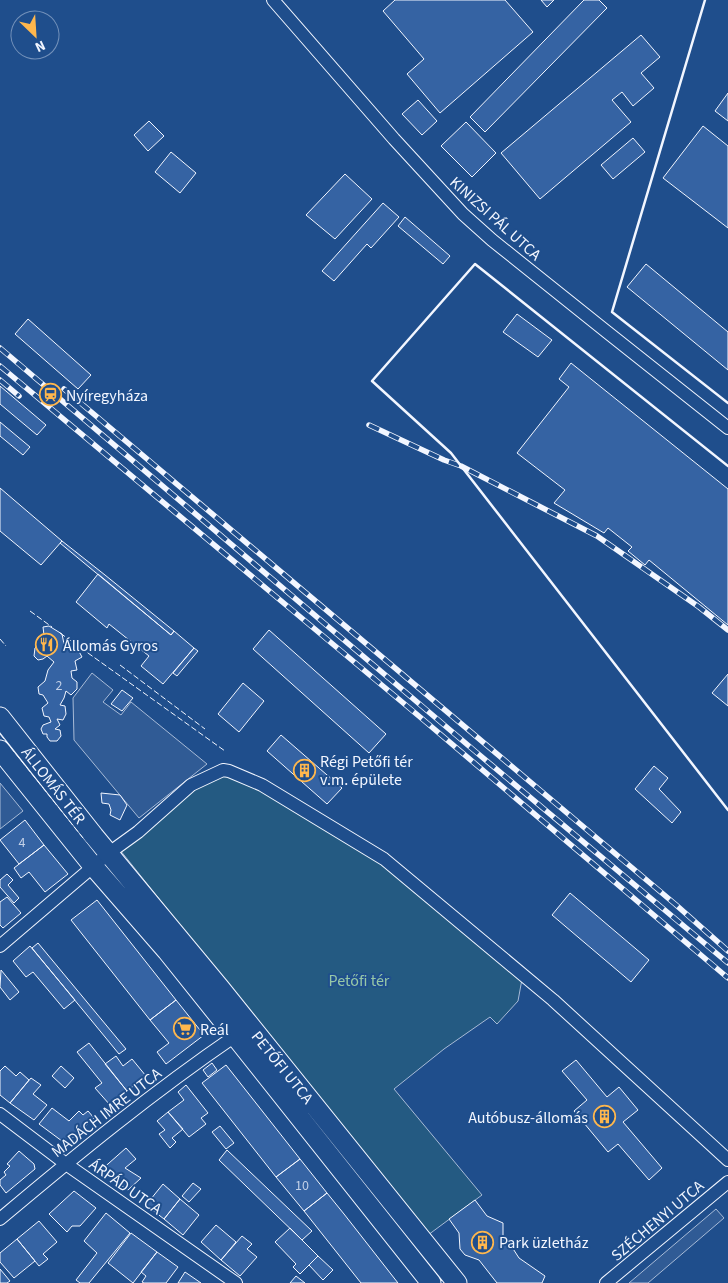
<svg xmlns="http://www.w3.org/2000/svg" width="728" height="1283" font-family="'Source Sans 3',sans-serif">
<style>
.green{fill:#245a82;stroke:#a8bbd7}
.parking{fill:#305b95;stroke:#a8bbd7}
.building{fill:#3563a3;stroke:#f2f6ff}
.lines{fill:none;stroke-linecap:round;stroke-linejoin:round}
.minor-casing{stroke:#f2f6ff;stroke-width:14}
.secondary-casing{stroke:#f2f6ff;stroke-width:21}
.minor{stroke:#1f4e8c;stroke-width:12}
.secondary{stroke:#1f4e8c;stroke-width:19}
.rail-casing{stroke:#f2f6ff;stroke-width:5.5}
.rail{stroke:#1f4e8c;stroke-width:4;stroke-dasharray:11;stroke-linecap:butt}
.fence{stroke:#f2f6ff;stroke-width:1;stroke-dasharray:6 2.5;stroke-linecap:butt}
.wall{stroke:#f2f6ff;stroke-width:2.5}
.labels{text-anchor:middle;stroke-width:4;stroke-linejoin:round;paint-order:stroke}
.number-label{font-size:14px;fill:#c3d1e8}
.street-label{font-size:16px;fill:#f2f6ff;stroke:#1f4e8c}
.poi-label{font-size:16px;fill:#f2f6ff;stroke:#1f4e8c;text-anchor:start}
.park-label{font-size:16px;fill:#97c8a6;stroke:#1f4e8c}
</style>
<rect width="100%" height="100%" fill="#1f4e8c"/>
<path class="green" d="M218,774L238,775L381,861L522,979L518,1001L497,1024L490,1017L444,1049L394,1089L482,1195L428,1235L120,850L182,794Z"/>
<path class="parking" d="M92,673L113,690L103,702L121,715L131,702L207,764L139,818L74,740L73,698Z
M0,783L23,811L0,829Z
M716,1209L724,1218L648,1283H629Z"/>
<path class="building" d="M395,0H505L533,32L440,113L407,74L424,59L383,11Z
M541,0H554L547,7Z
M584,0H599L607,8L485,132L470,117Z
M641,35L660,57L641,73L654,88L633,106L622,92L612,100L631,122L540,199L501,153Z
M728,93V121L715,111Z
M418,100L437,121L422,135L402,114Z
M149,121L164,136L148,151L134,135Z
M466,122L496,153L472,177L441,146Z
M703,126L728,146V228L663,178Z
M633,138L645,152L613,179L601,165Z
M171,152L196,173L180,193L155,172Z
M345,174L372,199L335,239L306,215Z
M383,203L399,217L371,248L367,244L334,281L322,271Z
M405,217L450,256L443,264L398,226Z
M646,264L728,332V370L627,287Z
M517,314L552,340L538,357L503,332Z
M28,319L91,375L78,389L15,334Z
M571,363L728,489V625L649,560L645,565L628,551L632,547L608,528L604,533L554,503L565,490L517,453L569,387L559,379Z
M0,386L46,425L37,435L0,404Z
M0,422L30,447L23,455L0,436Z
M0,488L62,541L41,565L0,531Z
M62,541L105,575L174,631L171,635L60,543Z
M98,574L171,635L174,631L194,648L163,684L141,666L149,656L109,624L107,628L76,602Z
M49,626L62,634L64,644L70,648L76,646L82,657L75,661L77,670L71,671L72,678L77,682V689L71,695L66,691L64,698L60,705L65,706L66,714L63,720L57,719L60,725L55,729L60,730L61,736L57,741H50L47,737V734H43L41,729L43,725L51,722L49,717L44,716L42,708L48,703L43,695L39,694L38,687L45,681L48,670L54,662L47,656L43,659L38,660L34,656L35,648L39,644L38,637L44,635L43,627Z
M269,630L386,734L369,753L253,649Z
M194,648L198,651L177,676L173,673Z
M728,674V706L712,693Z
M243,683L264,701L239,732L218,714Z
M122,690L133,698L122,711L111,704Z
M281,735L342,788L327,804L267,751Z
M654,766L668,778L659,789L681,812L672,823L635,789Z
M101,793L120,795L127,805L120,820L110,815L111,810L109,804L102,803Z
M25,820L44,845L19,864L0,840Z
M44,845L68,874L45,892L29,872L21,878L14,868Z
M7,874L13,880L8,885L19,898L14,903L0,887V880Z
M570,893L649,960L631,982L552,915Z
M7,897L21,913L3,928L0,925V902Z
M97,900L176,1000L150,1020L71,920Z
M38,943L126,1049L119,1054L32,948Z
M30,946L75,1000L64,1009L33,972L26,977L13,961Z
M1,970L19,992L10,1000L0,987Z
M176,1000L204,1035L166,1064L157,1052L169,1043L150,1020Z
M89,1043L127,1091L110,1105L95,1088L102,1083L77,1052Z
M116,1056L123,1066L132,1059L146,1076L127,1091L105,1064Z
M576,1060L607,1097L619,1087L638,1110L623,1122L662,1168L649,1180L618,1144L608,1152L574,1111L587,1100L562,1071Z
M212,1063L217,1070L208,1077L203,1070Z
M226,1065L300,1159L276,1177L202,1083Z
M5,1066L16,1076L20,1072L29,1080L10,1103L0,1095V1071Z
M61,1066L74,1078L65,1088L52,1076Z
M31,1078L41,1085L33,1094L47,1105L34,1120L10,1103Z
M186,1085L208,1113L201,1118L206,1124L189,1137L168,1112L184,1100L178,1092Z
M52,1108L69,1121L79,1111L83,1115L88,1111L94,1118L66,1144L39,1124Z
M168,1112L183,1129L172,1138L176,1142L170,1148L159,1134L165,1130L157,1121Z
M220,1126L234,1143L226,1149L212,1132Z
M126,1148L136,1159L125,1168L141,1178L128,1190L100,1171Z
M227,1150L312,1231L302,1240L219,1160Z
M19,1151L34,1164L35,1169L6,1193L0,1185V1180L6,1175L4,1172L10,1166L7,1164Z
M300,1159L327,1193L304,1211L276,1177Z
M193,1183L201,1189L189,1202L182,1196Z
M163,1184L180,1199L164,1219L146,1205Z
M74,1191L96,1208L80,1226H72L67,1232L49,1214Z
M327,1193L344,1214L398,1283H361L304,1211Z
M180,1199L199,1215L183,1235L164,1219Z
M475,1200L487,1216L503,1223V1240L510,1244L519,1258L545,1276L542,1283H497L479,1260L465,1255L460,1249L459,1233L449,1219Z
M106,1213L130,1233L89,1283H80L76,1280L97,1253L84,1241Z
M39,1221L57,1242L43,1254L48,1259L39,1266L17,1239Z
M216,1225L236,1242L221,1260L201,1242Z
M290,1228L318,1256L300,1274L293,1267L296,1264L275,1242Z
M131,1233L157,1252L133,1283L108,1263Z
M242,1236L252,1244L247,1249L257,1257L240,1276L221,1260Z
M17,1239L35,1261L14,1278L0,1262V1253Z
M157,1252L178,1267L166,1283H144L142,1282L146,1276L141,1272Z
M318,1256L333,1270L323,1280L309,1265Z
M0,1269L10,1281L7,1283H0Z
M185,1272L201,1283H178Z
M296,1276L305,1283H290Z"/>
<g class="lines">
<defs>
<path id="minor" d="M273,0L394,139L463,214L492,240L607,332L728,428
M0,946L109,853L138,832L191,785L223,770L229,771L262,785L384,859L553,1000L728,1160
M0,1114L66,1164L236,1283
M0,1219C76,1155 153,1092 235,1036
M606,1283L728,1182"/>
<path id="secondary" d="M0,717L94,836L220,988L457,1283
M0,750L93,866L167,951L235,1036L431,1283"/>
</defs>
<use href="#minor" class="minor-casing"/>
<use href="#secondary" class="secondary-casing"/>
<use href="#minor" class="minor"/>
<use href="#secondary" class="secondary"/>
<defs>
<path id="rail" d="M0,348L476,752L728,963
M0,366L420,717L728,978
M0,380L19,396
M64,389L675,904L728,951
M369,425L444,460L461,466L597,536L699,607L728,630"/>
</defs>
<use href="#rail" class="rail-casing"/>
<use href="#rail" class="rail"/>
<path class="fence" d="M30,611L52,627
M60,633L225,751
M0,639L6,646
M120,665L205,729
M0,734L83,838"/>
<path class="wall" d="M705,0L612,312L728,403
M728,466L475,264L372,381L451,453L728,810"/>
</g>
<defs>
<symbol id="station-ring" viewBox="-11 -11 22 22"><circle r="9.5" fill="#1f4e8c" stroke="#ffb74d" stroke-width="1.5"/><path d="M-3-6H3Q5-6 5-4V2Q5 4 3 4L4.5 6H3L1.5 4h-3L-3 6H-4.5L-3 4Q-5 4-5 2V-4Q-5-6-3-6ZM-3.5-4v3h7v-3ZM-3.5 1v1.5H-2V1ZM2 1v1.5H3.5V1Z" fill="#ffb74d"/></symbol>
<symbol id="restaurant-ring" viewBox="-11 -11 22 22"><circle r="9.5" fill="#1f4e8c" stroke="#ffb74d" stroke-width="1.5"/><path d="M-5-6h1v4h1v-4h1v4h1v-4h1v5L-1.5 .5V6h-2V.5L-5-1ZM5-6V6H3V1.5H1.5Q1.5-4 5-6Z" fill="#ffb74d"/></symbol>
<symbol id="building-ring" viewBox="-11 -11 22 22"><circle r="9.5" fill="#1f4e8c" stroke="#ffb74d" stroke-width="1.5"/><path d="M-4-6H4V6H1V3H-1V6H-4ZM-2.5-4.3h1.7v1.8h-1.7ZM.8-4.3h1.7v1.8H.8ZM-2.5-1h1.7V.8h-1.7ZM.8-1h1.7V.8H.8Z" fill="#ffb74d"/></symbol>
<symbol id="supermarket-ring" viewBox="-11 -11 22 22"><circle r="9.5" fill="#1f4e8c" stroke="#ffb74d" stroke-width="1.5"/><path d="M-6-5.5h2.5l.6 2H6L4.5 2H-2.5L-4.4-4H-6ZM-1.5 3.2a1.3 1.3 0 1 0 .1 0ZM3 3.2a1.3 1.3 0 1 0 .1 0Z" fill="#ffb74d"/></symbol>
</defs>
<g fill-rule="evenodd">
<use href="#station-ring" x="38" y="382" width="25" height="25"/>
<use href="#restaurant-ring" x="34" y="632" width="25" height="25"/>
<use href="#building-ring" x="292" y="758" width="25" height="25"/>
<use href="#supermarket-ring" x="172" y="1016" width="25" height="25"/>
<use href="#building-ring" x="592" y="1104" width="25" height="25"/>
<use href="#building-ring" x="470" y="1230" width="25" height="25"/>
</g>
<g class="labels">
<g class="number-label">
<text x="59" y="690">2</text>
<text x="22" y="847">4</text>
<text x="302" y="1190">10</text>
</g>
<g class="street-label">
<text transform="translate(496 218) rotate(42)" y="6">KINIZSI PÁL UTCA</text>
<text transform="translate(54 785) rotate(52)" y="6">ÁLLOMÁS TÉR</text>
<text transform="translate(283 1067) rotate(51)" y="6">PETŐFI UTCA</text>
<text transform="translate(106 1112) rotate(-38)" y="6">MADÁCH IMRE UTCA</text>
<text transform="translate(126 1186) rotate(35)" y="6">ÁRPÁD UTCA</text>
<text transform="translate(657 1220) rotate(-40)" y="6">SZÉCHENYI UTCA</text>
</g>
<g class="poi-label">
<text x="66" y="401">Nyíregyháza</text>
<text x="63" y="651">Állomás Gyros</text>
<text x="320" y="767">Régi Petőfi tér<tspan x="320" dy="18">v.m. épülete</tspan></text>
<text x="200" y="1035">Reál</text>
<text x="588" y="1123" text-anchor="end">Autóbusz-állomás</text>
<text x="499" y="1248">Park üzletház</text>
</g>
<g class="park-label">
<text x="359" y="986">Petőfi tér</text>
</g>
</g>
<g transform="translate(35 35) rotate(155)"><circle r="24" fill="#1f4e8c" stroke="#7391ba"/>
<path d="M0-4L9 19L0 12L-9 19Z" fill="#ffb74d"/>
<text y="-8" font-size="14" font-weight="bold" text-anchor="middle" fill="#f2f6ff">N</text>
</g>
</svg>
